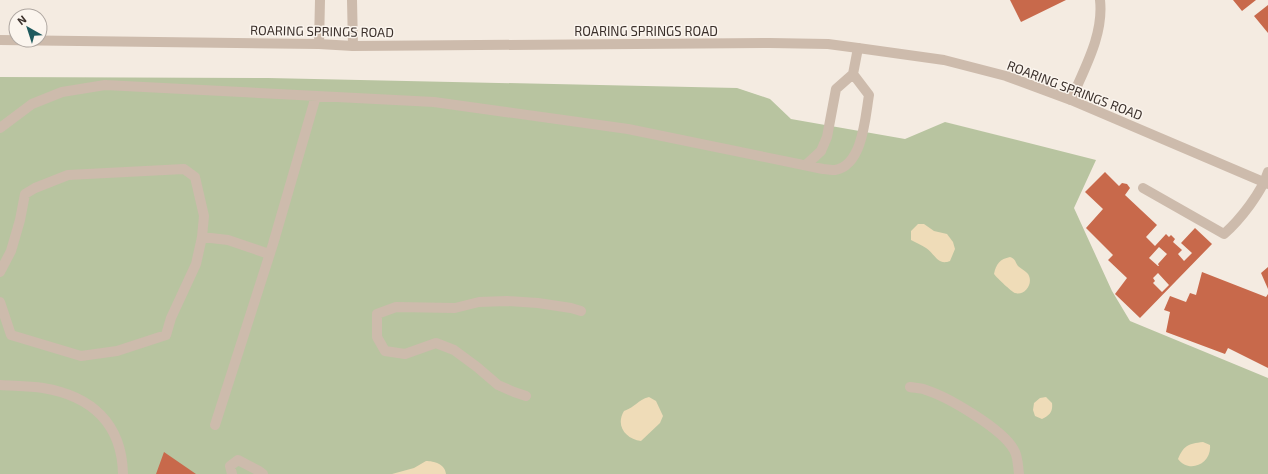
<svg xmlns="http://www.w3.org/2000/svg" width="1268" height="474" font-family="'Exo 2',sans-serif">
<style>
.green{fill:#b8c4a0}
.sand{fill:#efdcb8}
.building{fill:#c8694b;fill-rule:evenodd}
.lines{fill:none;stroke-linecap:round;stroke-linejoin:round}
.service{stroke:#cdbbac;stroke-width:10}
.minor{stroke:#cdbbac;stroke-width:10}
.tertiary{stroke:#cdbbac;stroke-width:10}
.labels{text-anchor:middle;stroke-width:3;stroke-linejoin:round;paint-order:stroke}
.street-label{font-size:13px;fill:#3b302b;stroke:#fbf5ee}
</style>
<rect width="100%" height="100%" fill="#f4ebe1"/>
<path class="green" d="M0,77L268,78L737,88L770,99L791,119L905,139L945,122L1096,160L1074,208L1112,291L1130,321L1268,378V474H0Z"/>
<path class="sand" d="M918,224H924L934,231L947,234L953,242L955,249L950,261C938,266 935,254 926,248C922,245 916,243 911,240V231Z
M1010,257C1016,259 1015,262 1018,266C1021,269 1026,271 1028,274C1034,283 1025,296 1015,293C1012,292 997,278 994,274C996,264 1000,259 1010,257Z
M649,397L656,401L663,416L660,423L641,441C626,439 615,426 624,411C636,407 637,400 649,397Z
M1046,397L1052,403C1053,412 1050,415 1042,419L1035,416L1033,410L1034,403L1040,398Z
M1203,442L1210,445C1212,464 1189,474 1178,459C1184,445 1188,444 1203,442Z
M426,461C434,461 445,464 446,474H392L414,468Z"/>
<path class="building" d="M1010,0H1066L1021,22Z
M1233,0H1256L1242,11Z
M1268,5V33L1254,16Z
M1105,172L1119,186L1122,183L1127,184L1130,188L1125,195L1157,225L1146,237L1155,246L1166,234L1169,237L1171,235L1175,239L1173,242L1182,250L1178,254L1184,261L1192,253L1181,243L1195,228L1212,244L1140,318L1115,294L1127,278L1108,260L1113,255L1086,228L1103,209L1085,192ZM1159,247L1167,254L1158,264L1159,266H1158L1149,258ZM1158,273L1169,285L1162,292L1153,283L1155,281L1153,278Z
M1268,267V289L1261,273Z
M1202,272L1266,297L1268,294V368L1228,348L1225,354L1166,332L1170,312L1164,310L1170,296L1186,302L1190,293L1196,295Z
M164,452L196,474H156Z"/>
<g class="lines">
<path class="service" d="M0,128L32,104L62,92L105,85L434,102L628,129L823,169C826,169 831,170 835,170C863,165 865,118 869,95L853,74
M807,164L821,151L827,137L836,89L853,74L858,48
M1143,188L1224,234C1240,220 1262,192 1268,172
M202,237L228,240L269,254
M0,272L11,251L20,220L25,194L35,188L68,175L184,169L195,177L204,216L202,237L196,264L171,318L166,335L117,351L81,356L11,335L0,302
M0,385C14,386 29,386 43,388C92,396 122,424 123,474
M910,387C915,388 921,388 926,390C948,397 1003,429 1014,450C1018,456 1018,467 1019,474
M526,396L514,392L498,385L477,367L454,350L436,343L405,354L385,351L377,337V314L396,307L455,308L479,302L507,301L538,303L571,308L581,311
M215,425L273,244L316,96
M232,474L230,466L238,460L259,471L263,474"/>
<path class="minor" d="M352,0L353,46
M319,44L320,0
M1071,100C1084,69 1104,35 1100,0"/>
<path class="tertiary" d="M0,40L319,44L353,46L770,43L828,44L858,48L944,60L1006,76L1071,100L1268,184"/>
</g>
<g class="labels">
<g class="street-label">
<text transform="translate(322 31) rotate(1)" y="5">ROARING SPRINGS ROAD</text>
<text x="646" y="36">ROARING SPRINGS ROAD</text>
<text transform="translate(1075 90) rotate(21)" y="5">ROARING SPRINGS ROAD</text>
</g>
</g>
<g transform="translate(28 28) rotate(321)"><circle r="19" fill="#fbf5ee" stroke="#aea6a0"/>
<path d="M0-3L7 15L0 10L-7 15Z" fill="#1f5a5e"/>
<text y="-6" font-size="11" font-weight="bold" text-anchor="middle" fill="#3b302b">N</text>
</g>
</svg>
